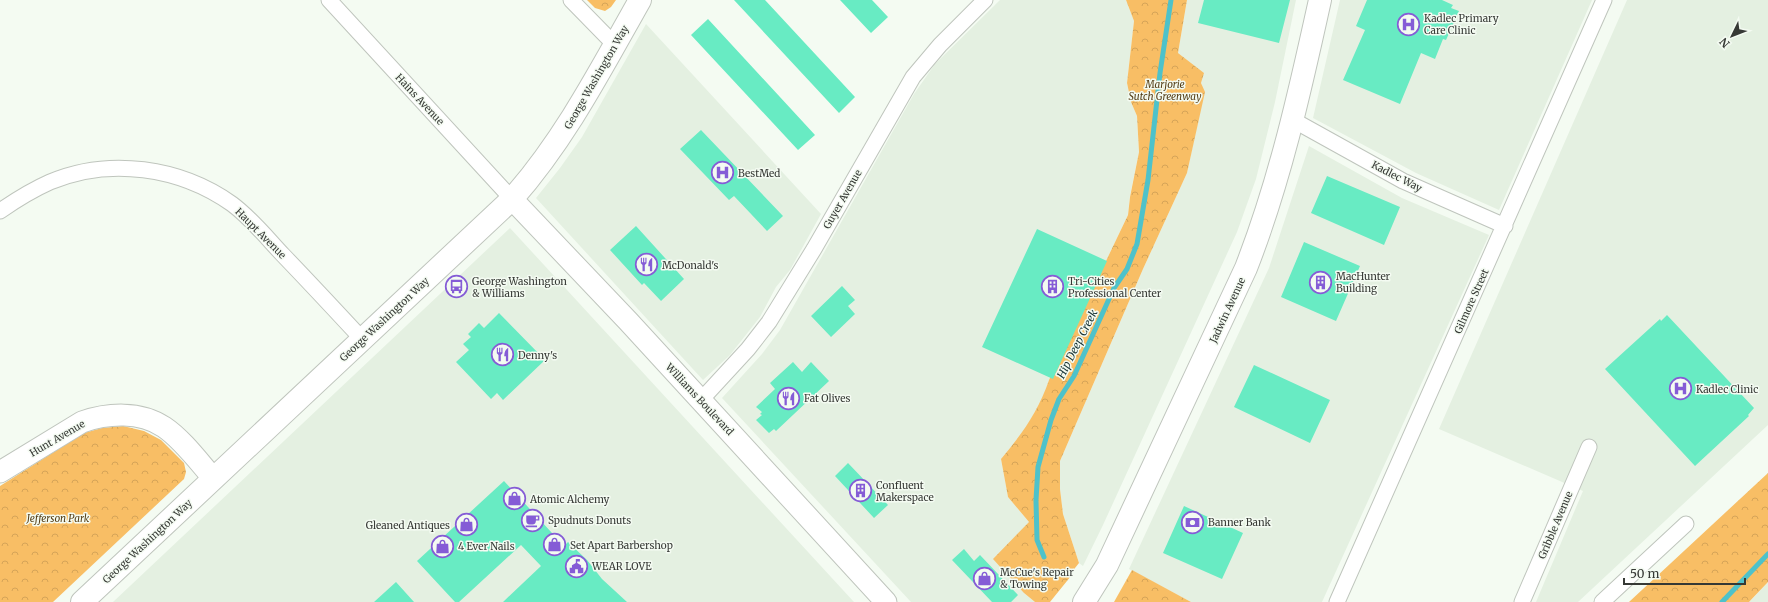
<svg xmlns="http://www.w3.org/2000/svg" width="1768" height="602" font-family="Merriweather,serif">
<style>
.built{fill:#e4f0e1}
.park{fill:url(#park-crowns)}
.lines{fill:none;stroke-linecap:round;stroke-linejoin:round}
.stream{stroke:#4ec2ca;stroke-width:5}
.building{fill:#68ebc3}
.street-casing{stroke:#bfc5bd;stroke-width:17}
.secondary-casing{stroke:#bfc5bd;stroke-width:23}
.primary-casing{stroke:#bfc5bd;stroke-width:24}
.street{stroke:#fff;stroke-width:15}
.secondary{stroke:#fff;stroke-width:21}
.primary{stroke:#fff;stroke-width:22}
.labels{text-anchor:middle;stroke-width:3;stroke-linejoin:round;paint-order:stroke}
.poi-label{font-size:10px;fill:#363935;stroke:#f4fbf2;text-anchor:start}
.street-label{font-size:10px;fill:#363935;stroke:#f4fbf2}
.park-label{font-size:10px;font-style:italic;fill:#533c14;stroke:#f4fbf2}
.water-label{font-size:11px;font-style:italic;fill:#173133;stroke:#f4fbf2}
</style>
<defs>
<pattern id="park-crowns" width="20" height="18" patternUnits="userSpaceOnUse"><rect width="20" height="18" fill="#f8be65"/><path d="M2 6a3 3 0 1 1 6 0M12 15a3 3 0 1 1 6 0" fill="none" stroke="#d5a458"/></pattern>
</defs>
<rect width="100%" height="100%" fill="#f4fbf2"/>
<path class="built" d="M1000,0H1126L1134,21L1127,83L1131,102L1137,116L1139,152L1130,196L1128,215L1049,380L1044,395L1025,430L1001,459L1008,497L1029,522L1024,593L1035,602H911L722,398L762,354L780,330L914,94L935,64Z
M1187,0H1296L1275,102L1256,179L1237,232L1103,525L1083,566L1079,563L1063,514L1060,489V461L1143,269L1187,173L1204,93L1201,83L1203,73L1178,53Z
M1340,0H1592L1499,210L1416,173L1313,118Z
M1627,0H1768V425L1578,602H1536L1583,491L1439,429Z
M646,24L821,214L790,270L776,287L760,317L730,355L703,380L536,198L560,168L582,137Z
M1309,146L1402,198L1489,235L1322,602H1191L1129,569L1269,268Z
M510,228L854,602H113Z
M1768,582V602H1749L1754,597Z"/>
<path class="park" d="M587,0H616L611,7L605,11L595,8Z
M1126,0H1187L1178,53L1204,73L1201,83L1205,92L1187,173L1143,269L1060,461V489L1063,514L1079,563L1071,573V576L1050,602H1035L1024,593L993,559L1029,522L1008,497L1001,459C1022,434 1038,412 1049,380L1128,215L1130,197L1139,152L1137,116L1131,102L1127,83L1134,21Z
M123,426L144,431L161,440L184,463L186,472L184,479L53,602H0V486L84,433L102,428Z
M1768,473V582L1749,602H1629Z
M1132,570L1191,602H1114Z"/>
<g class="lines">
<path class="stream" d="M1044,557L1037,540L1036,500L1038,467L1051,420L1059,399L1074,376L1114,288L1127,269L1137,244L1148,180L1160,73L1171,0
M1722,602L1768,554"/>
</g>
<path class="building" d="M734,0H765L855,97L839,113Z
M840,0H872L888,17L871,33Z
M1204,0H1290L1279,43L1198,23Z
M1367,0H1442L1453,5L1451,8L1459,11L1446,40L1443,39L1435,59L1421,53L1400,104L1343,80L1365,30L1356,26Z
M708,19L815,135L798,150L691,35Z
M701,130L783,216L767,231L734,196L729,200L680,149Z
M1327,176L1400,207L1384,245L1311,213Z
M636,226L684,279L661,301L644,283L642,285L610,250Z
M1037,229L1107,261L1053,379L982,347Z
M1304,242L1360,266L1336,321L1281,297Z
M842,286L855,300L848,306L855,314L831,337L811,316Z
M499,313L545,360L503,400L497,393L491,399L456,362L469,350L463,344L471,337L468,334L479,323L484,328Z
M1667,315L1754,408L1748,415L1749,416L1695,466L1605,369L1660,319L1661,321Z
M793,362L802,372L811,362L829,381L776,431L774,429L769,433L756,420L762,415L760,414L762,412L756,407L775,389L770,383Z
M1254,365L1330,400L1310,443L1234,407Z
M848,463L888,505L874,518L835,476Z
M504,481L564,546L568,542L587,560L602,579L627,602H503L541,566L521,545L459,602H455L417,561Z
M1184,506L1243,533L1222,579L1163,553Z
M964,549L974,561L980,555L1018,595L1011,602H992L952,560Z
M396,582L414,602H374Z"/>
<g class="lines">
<defs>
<path id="street" d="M329,0L512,199
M571,0L615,45
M1293,120L1403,181L1505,226
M0,211C16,200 32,190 50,182C109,157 180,167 232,204C251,218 267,238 283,255C310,283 336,311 362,339
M701,400L748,349L769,322L814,249L913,77L940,45L985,0
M1337,602L1604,0
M1522,602L1589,447
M1602,602L1686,524"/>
<path id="secondary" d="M512,199L628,321L886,602
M0,472L82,422C108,413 140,411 164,427C182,439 199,462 213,478"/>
<path id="primary" d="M82,602L512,199C565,139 601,69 640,0
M1084,602L1107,565L1246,268C1280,181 1300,91 1320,0"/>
</defs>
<use href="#street" class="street-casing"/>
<use href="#secondary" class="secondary-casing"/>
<use href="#primary" class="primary-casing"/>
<use href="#street" class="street"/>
<use href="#secondary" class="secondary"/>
<use href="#primary" class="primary"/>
</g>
<defs>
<symbol id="hospital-ring" viewBox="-11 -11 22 22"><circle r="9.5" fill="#f4fbf2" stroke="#855cd6" stroke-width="1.5"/><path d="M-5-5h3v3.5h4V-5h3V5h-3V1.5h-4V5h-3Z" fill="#855cd6"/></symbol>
<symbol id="restaurant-ring" viewBox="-11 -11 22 22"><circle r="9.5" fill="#f4fbf2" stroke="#855cd6" stroke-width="1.5"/><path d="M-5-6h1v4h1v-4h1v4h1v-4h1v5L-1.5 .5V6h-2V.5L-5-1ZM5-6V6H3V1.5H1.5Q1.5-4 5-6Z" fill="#855cd6"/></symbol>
<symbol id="building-ring" viewBox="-11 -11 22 22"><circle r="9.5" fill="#f4fbf2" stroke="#855cd6" stroke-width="1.5"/><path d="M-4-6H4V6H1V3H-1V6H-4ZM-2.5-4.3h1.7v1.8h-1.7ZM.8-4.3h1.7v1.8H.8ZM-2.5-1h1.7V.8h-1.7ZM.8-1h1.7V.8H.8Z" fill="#855cd6"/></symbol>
<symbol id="bus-ring" viewBox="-11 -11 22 22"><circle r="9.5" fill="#f4fbf2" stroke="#855cd6" stroke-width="1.5"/><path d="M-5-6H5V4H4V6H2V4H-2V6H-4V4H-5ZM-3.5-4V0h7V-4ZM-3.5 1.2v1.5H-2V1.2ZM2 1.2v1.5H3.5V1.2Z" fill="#855cd6"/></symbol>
<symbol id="shop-ring" viewBox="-11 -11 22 22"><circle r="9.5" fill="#f4fbf2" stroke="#855cd6" stroke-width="1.5"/><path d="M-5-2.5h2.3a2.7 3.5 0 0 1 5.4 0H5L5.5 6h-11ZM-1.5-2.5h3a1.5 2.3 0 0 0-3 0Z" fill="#855cd6"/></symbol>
<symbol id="cafe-ring" viewBox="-11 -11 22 22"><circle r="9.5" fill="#f4fbf2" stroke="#855cd6" stroke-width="1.5"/><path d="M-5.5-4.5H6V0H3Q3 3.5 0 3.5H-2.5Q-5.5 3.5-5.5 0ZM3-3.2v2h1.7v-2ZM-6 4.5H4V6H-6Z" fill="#855cd6"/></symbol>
<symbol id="bank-ring" viewBox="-11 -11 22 22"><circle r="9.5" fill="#f4fbf2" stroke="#855cd6" stroke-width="1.5"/><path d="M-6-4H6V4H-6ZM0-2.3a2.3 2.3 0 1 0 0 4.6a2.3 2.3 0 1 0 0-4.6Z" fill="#855cd6"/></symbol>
<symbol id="civic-ring" viewBox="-11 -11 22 22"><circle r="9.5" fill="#f4fbf2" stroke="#855cd6" stroke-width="1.5"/><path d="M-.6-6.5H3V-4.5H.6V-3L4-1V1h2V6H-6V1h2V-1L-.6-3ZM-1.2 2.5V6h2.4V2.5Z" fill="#855cd6"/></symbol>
</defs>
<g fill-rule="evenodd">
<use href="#hospital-ring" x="1396" y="12" width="25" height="25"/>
<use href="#hospital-ring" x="710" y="160" width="25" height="25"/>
<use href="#restaurant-ring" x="634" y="252" width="25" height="25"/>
<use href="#building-ring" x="1308" y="270" width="25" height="25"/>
<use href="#bus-ring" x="444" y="274" width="25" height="25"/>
<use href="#building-ring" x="1040" y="274" width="25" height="25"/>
<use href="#restaurant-ring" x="490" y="342" width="25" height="25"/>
<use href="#hospital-ring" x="1668" y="376" width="25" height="25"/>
<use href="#restaurant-ring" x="776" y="386" width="25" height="25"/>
<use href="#building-ring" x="848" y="478" width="25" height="25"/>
<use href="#shop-ring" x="502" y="486" width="25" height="25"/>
<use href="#cafe-ring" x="520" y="508" width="25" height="25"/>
<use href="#bank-ring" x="1180" y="510" width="25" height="25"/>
<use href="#shop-ring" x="454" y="512" width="25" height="25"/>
<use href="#shop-ring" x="542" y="532" width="25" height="25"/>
<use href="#shop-ring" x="430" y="534" width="25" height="25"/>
<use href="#civic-ring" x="564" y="554" width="25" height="25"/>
<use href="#shop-ring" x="972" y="566" width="25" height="25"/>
</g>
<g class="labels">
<g class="poi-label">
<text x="1424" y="22">Kadlec Primary<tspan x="1424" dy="12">Care Clinic</tspan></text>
<text x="738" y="177">BestMed</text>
<text x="662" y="269">McDonald's</text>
<text x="1336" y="280">MacHunter<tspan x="1336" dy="12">Building</tspan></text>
<text x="472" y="285">George Washington<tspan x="472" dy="12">&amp; Williams</tspan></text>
<text x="1068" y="285">Tri-Cities<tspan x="1068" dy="12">Professional Center</tspan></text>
<text x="518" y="359">Denny's</text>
<text x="1696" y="393">Kadlec Clinic</text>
<text x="804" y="402">Fat Olives</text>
<text x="876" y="489">Confluent<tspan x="876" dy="12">Makerspace</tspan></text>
<text x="530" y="503">Atomic Alchemy</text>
<text x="548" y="524">Spudnuts Donuts</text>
<text x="1208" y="526">Banner Bank</text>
<text x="450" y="529" text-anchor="end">Gleaned Antiques</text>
<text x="570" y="549">Set Apart Barbershop</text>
<text x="458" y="550">4 Ever Nails</text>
<text x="592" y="570">WEAR LOVE</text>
<text x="1000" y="576">McCue's Repair<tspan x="1000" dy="12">&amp; Towing</tspan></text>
</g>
<g class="street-label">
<text transform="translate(596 77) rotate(-60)" y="4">George Washington Way</text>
<text transform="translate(420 99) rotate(47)" y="4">Hains Avenue</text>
<text transform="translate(1397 176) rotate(27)" y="4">Kadlec Way</text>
<text transform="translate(842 199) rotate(-60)" y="4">Guyer Avenue</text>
<text transform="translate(261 233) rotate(45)" y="4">Haupt Avenue</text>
<text transform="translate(1471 301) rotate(-66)" y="4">Gilmore Street</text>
<text transform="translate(1227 310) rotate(-65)" y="4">Jadwin Avenue</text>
<text transform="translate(384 319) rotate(-43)" y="4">George Washington Way</text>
<text transform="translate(700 399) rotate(47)" y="4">Williams Boulevard</text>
<text transform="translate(57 438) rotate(-30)" y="4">Hunt Avenue</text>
<text transform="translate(1555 525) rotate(-67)" y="4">Gribble Avenue</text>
<text transform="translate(147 541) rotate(-43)" y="4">George Washington Way</text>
</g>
<g class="park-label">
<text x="1165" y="88">Marjorie<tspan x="1165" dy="12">Sutch Greenway</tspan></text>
<text x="58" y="522">Jefferson Park</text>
</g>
<g class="water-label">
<text transform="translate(1077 344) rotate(-63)" y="4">Hip Deep Creek</text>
</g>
</g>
<g transform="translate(1732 36) rotate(227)" stroke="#f4fbf2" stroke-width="3" paint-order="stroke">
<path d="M0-3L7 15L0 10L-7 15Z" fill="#363935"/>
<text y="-6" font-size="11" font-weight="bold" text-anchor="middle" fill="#363935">N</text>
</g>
<path d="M1624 578v6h121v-6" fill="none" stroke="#363935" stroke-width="2"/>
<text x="1630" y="578" font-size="12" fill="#363935" stroke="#f4fbf2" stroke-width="3" paint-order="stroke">50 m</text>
</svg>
